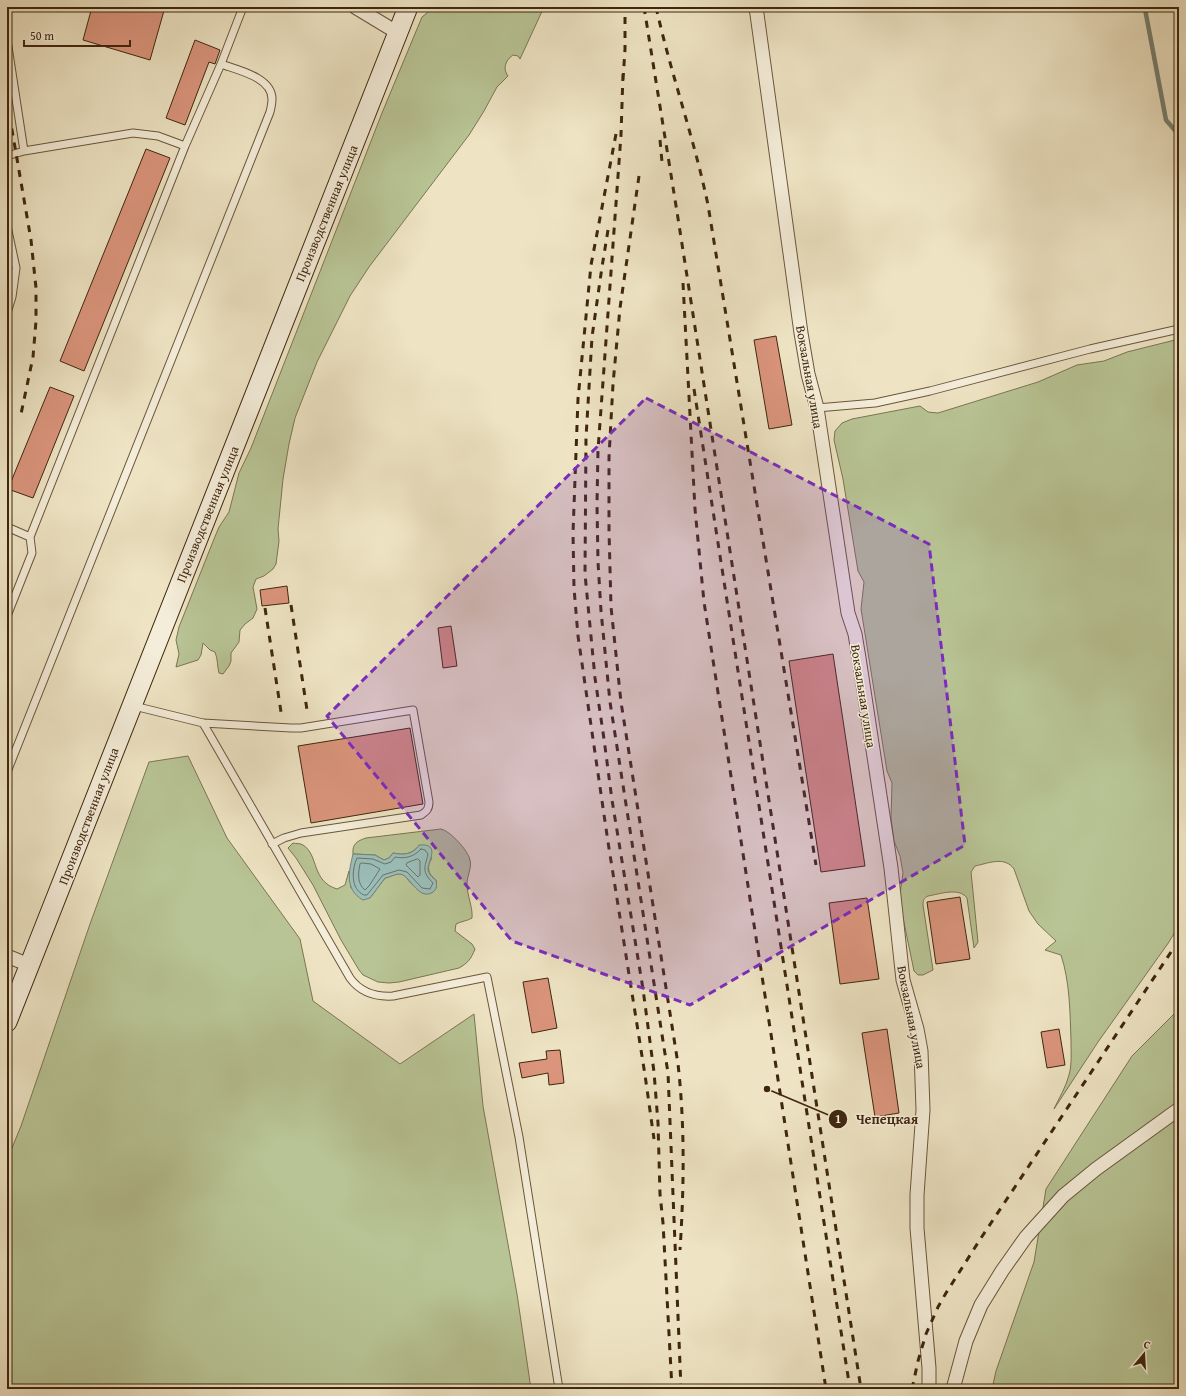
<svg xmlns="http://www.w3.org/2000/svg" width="1186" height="1396" font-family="'Gentium Book Plus',serif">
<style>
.green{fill:#b8c495;stroke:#7c7551}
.water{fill:#9abeb9;stroke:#768174}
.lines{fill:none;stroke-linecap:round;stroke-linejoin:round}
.shore{stroke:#6c7263;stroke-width:1}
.stream{stroke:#768174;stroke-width:4.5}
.building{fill:#db957d;stroke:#3f260d}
.lane-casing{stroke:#6b563b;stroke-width:9}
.street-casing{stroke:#6b563b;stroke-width:15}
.secondary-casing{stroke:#3f260d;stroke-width:21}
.lane{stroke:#f4edd9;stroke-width:7}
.street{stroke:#f4edd9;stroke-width:13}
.secondary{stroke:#f4edd9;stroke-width:19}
.rail{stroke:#3f260d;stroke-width:3;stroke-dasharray:7 7;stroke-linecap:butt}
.marked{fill:#7b2cbf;fill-opacity:0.2;stroke:#7b2cbf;stroke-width:3;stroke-dasharray:8 5;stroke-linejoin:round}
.labels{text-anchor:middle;stroke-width:3;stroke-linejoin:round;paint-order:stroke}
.street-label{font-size:13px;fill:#3f260d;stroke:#f4edd9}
.leader{fill:none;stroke:#3f260d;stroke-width:1.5}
.callout-dot{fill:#3f260d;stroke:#f4edd9;stroke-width:1.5}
.mark-label{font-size:12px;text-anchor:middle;font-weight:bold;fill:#fff}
.callout-label{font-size:14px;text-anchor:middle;font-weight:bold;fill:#3f260d;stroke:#f4edd9;stroke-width:3;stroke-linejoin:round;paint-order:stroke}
</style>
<rect width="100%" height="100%" fill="#eee4c4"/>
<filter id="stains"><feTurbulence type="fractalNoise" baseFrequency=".005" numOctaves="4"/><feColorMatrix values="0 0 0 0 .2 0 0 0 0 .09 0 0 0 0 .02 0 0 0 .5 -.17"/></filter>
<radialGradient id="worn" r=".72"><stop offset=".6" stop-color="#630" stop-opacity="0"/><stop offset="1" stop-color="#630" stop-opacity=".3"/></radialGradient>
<path class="green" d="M430,7H544L520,59L518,56L513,55C506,60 502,68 508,76L497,87L484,111L469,135L369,267L350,296L317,362L295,418L289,444L283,479L278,529L279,541L276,564L273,569L264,576L256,579L253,587L257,609L253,618L245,624L240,630L239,642L231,653V661L229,666L223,674L219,673C217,666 218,659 215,652L210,650L203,643L201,655L198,660L176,667L179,654L176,640L179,627L214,539L219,527L229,512L239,473L251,448L382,113L422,17L427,13Z
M1179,339V925L1169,942L1098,1042L1054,1109C1059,1098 1066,1087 1069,1075C1072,1065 1071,1052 1071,1041C1070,1013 1070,982 1061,955L1045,950L1056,941L1038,924L1029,911L1014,869C1005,856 989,863 975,866L971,872L978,942L974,948L967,898C959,887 940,894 928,896C924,898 923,900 923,905L933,970L923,975H918L914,971L902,913L900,894L903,873L900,856L894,841L891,818L892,783L887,771L861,609L864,582L858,571L843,479L834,440L835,431L842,423L852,419L920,406L928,412L938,413L1038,382L1077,365L1104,361L1127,352Z
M188,756L227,838L300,939L313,1001L400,1064L474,1014L483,1106L517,1294L531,1389H7V1160L21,1126L90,924L149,762Z
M441,829C450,831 468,850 470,860C472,868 467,876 467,884C467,896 473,907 472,918C467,921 462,921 456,924L455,931L472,944L475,949C471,959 468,963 459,968L399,982L389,983L378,982L363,975L359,970L341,940L313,885L296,858L288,848L293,843C296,844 300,843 303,845C319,855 311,881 337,889L345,885L349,871L351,888L370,898L385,878C391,877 395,873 401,874C407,875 408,882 413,885C418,889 426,890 432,893C436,889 437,886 436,880C428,874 426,867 432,858L417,848C409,855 403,855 393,853L389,858L384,860L375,855L353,854C352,844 357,841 366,838Z
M1179,1009V1389H992L996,1371L1034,1262L1046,1189L1132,1056Z"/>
<path class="water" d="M419,845C442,843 427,862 428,870C429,875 433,878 436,880C437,885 437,889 433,892C420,901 411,879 403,875C398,872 391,877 385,878L370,898L363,900C344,889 349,871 353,854L375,855L384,860L389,858L393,853C403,855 413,855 419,845Z"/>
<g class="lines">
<path class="shore" d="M421,849L425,850L428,854C425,868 421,871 433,883L430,889L422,888L407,872L399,870L383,875L367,895H364C350,889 352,869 357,858L373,859L385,864L391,862L395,857C405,859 414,857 421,849Z
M418,859L420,861V875L418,877L406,865L407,863Z
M362,863L371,864L380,869L369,886L365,890C357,884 358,873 360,864Z"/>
<path class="stream" d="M1144,7L1145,9L1166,120L1179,135"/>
</g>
<path class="building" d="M92,7H165L150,60L83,40Z
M195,40L220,50L215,64L209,62L185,125L166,118Z
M146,149L170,158L84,371L60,361Z
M776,336L792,425L769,429L754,340Z
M50,387L74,396L33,498L8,489Z
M287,586L289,603L262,606L260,590Z
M451,626L457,666L443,668L438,628Z
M833,654L865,866L821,872L789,661Z
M410,728L423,804L311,823L298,746Z
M960,897L970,959L936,964L927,902Z
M867,898L879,979L840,984L829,903Z
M548,978L557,1028L532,1033L523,982Z
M887,1029L899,1113L875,1117L862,1033Z
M1059,1029L1065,1065L1047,1068L1041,1032Z
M560,1050L564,1083L549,1085L548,1073L522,1078L519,1063L547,1059L546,1051Z"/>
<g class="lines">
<defs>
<path id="lane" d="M7,40L24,151
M7,156L24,151L133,133L158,136L185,146
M7,226L16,268L12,297L7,313
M817,408L875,403L930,391L1090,349L1179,329
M7,527L30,537
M7,616L32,553L30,537L185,146L221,64L243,7
M134,706L203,723L291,728H301L413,710L429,802C429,809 427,811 421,815L301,833L284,838L272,844
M203,723L350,978C360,992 376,997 393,996L487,977L519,1137L559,1389
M7,772L270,112C271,108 272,103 272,99C272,77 237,70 221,64"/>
<path id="street" d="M355,7L398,33
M756,7L801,333L808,374L817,408L848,613L855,634L859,658L891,868L903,980L917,1029L921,1051L923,1110L917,1195V1228L929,1368V1389
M7,956L29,965
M953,1389L966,1341L981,1305L1002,1271L1026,1237L1063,1196L1096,1169L1179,1109"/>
<path id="secondary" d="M7,1022L408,7"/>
</defs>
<use href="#lane" class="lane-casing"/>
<use href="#street" class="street-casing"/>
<use href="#secondary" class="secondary-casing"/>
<use href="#lane" class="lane"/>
<use href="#street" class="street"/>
<use href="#secondary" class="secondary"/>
<path class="rail" d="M644,7L677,212L861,1389
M656,7C671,74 694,138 708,205L816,865
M623,74L621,135L598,450L597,504L598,562L601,611L610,702L668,1073L681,1389
M623,80L625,49V7
M7,101L31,240L36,288V321L33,357L21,414
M616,134L591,265L578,399L573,533L574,588L578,636L608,842L645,1075L654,1139
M660,140L662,162
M639,176L620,308L613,384L609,457V530L611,607L621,702L678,1064C685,1126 684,1188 680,1250
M608,230L602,267L592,337L586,438L585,574L595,678L604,739L612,800L643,989L654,1072L658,1123L660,1194L663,1223L672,1389
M683,283L695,509L704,602L826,1389
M694,389L850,1389
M291,605L307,710
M265,608L281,712
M912,1389L918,1361L926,1334L938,1307L946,1293L981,1238L1179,940"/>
</g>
<path class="marked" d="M646,398L929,544L965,845L690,1005L512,941L327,716Z"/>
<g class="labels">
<g class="street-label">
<text transform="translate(326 213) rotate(-68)" y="5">Производственная улица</text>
<text transform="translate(810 377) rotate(80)" y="5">Вокзальная улица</text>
<text transform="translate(207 514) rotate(-68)" y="5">Производственная улица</text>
<text transform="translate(864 696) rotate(81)" y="5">Вокзальная улица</text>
<text transform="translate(88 816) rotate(-69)" y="5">Производственная улица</text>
<text transform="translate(912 1017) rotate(79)" y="5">Вокзальная улица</text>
</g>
</g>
<path class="leader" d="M767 1089L838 1119"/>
<g class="callout-dot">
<circle cx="767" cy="1089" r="4"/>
<circle cx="838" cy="1119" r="10"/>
</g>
<g class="mark-label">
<text x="838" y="1123">1</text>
</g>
<g class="callout-label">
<text x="887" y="1124">Чепецкая</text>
</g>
<rect width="1186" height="1396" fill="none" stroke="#eee4c4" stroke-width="24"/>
<rect x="8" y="8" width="1170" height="1380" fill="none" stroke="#3f260d" stroke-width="2"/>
<rect x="12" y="12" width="1162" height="1372" fill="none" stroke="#3f260d"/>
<g transform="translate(1144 1354) rotate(18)" stroke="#f4edd9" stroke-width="3" paint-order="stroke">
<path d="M0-3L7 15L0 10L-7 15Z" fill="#3f260d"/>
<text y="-6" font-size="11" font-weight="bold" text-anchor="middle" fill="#3f260d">С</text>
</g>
<path d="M24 40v6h106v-6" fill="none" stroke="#3f260d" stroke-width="2"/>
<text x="30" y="40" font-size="12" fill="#3f260d" stroke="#f4edd9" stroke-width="3" paint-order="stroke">50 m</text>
<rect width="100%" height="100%" filter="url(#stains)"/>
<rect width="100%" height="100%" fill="url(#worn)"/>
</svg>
